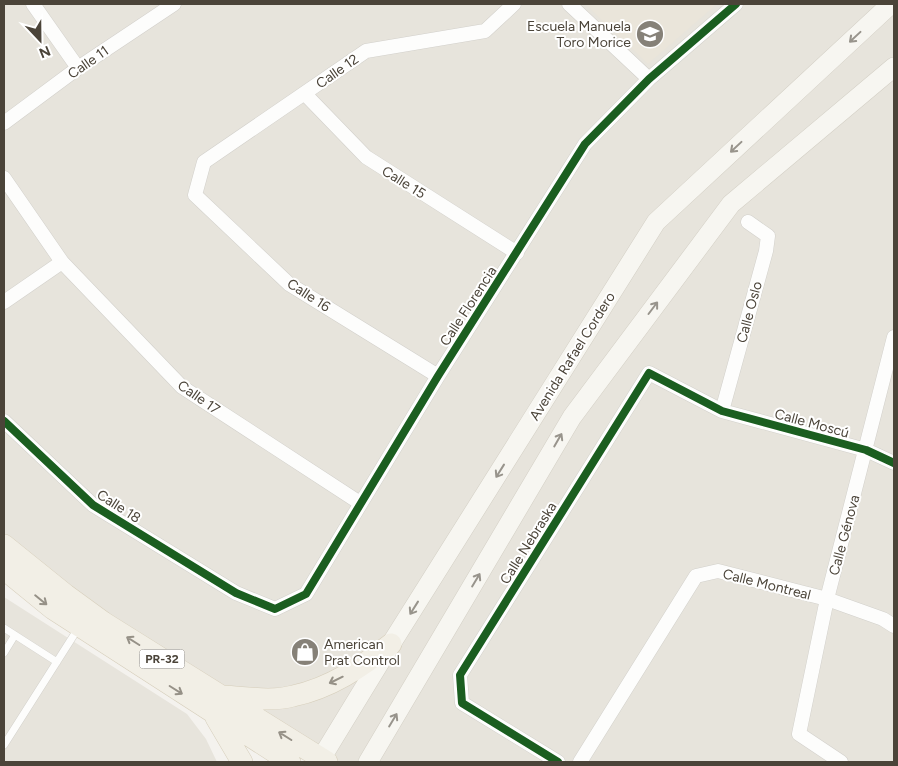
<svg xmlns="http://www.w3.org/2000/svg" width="898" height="766" font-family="Figtree,sans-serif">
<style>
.residential{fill:#e7e4dc}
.education{fill:#eae5da}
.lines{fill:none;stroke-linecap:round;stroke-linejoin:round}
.service-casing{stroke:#d2d0cb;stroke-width:8}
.minor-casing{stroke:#d2d0cb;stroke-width:15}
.secondary-casing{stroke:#d3cfc5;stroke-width:20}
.primary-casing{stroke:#d6cebb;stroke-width:22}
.service{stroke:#fdfdfc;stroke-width:7}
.minor{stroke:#fdfdfc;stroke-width:14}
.secondary{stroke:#f7f6f1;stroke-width:19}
.primary{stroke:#f2efe6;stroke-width:21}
.cycleway-casing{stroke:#fff;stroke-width:11}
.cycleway{stroke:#1b5e20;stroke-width:8}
.oneway{stroke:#98948c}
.oneway2{stroke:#969187}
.labels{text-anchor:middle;stroke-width:4;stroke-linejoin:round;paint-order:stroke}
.shield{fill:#fff;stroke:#817c74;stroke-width:1}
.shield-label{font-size:12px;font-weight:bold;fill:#4b4439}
.poi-label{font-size:14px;fill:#4b4439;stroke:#fff;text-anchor:end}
.street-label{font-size:14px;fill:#4b4439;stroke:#fff}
</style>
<rect width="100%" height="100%" fill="#f4f2ee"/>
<path class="residential" d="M4,4H894V762H316L4,552Z
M4,597L187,714L206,739L217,762H4Z"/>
<path class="education" d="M585,4H717L648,64Z"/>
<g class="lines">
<defs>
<path id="service" d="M4,628L57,662
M4,653L15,635
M4,745L79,627"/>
<path id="minor" d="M33,4L78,68
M569,4L649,79
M305,94L366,157L517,253
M4,123L78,68L174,4
M4,178L62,262L182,387L360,503
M4,302L62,262
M438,376L289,284L195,195L204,162L366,51L485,31L514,4
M722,411L766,251L768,236L748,222
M4,421L93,505L236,593L275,609L306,594L438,376L585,144L649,79L736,4
M558,762L462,703L460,675L649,373L722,411L866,450L894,463
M580,762L696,576L718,571L827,599L883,619L894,626
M841,762L799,734L827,599L894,337"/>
<path id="secondary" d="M319,762L391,644L656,222L891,4
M368,762L572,417L731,204L894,67"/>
<path id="primary" d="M4,545L66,595L103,622L327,762
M4,569L53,609L290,762
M223,696C246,697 271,702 293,696C331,688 361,667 391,644
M216,718L242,762"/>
</defs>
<use href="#service" class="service-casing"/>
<use href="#minor" class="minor-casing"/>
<use href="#secondary" class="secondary-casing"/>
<use href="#primary" class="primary-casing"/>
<use href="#service" class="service"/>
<use href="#minor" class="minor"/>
<use href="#secondary" class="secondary"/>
<use href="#primary" class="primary"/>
<defs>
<path id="cycleway" d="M4,421L93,505L236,593L275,609L306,594L438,376L585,144L649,79L736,4
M558,762L462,703L460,675L649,373L722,411L866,450L894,463"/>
</defs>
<use href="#cycleway" class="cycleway-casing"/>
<use href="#cycleway" class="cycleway"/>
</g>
<defs><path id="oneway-shaft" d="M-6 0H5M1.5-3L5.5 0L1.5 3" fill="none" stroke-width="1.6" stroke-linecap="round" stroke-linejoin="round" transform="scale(1.25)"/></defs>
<g class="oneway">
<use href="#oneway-shaft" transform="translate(855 37) rotate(137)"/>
<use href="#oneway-shaft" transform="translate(736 147) rotate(137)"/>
<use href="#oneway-shaft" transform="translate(653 308) rotate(-53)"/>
<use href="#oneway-shaft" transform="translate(558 440) rotate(-60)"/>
<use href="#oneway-shaft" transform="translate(500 471) rotate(122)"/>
<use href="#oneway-shaft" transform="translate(476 580) rotate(-59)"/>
<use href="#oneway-shaft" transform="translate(414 608) rotate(122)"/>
<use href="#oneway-shaft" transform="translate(393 720) rotate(-59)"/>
</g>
<g class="oneway2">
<use href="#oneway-shaft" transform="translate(41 600) rotate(39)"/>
<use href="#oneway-shaft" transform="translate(133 641) rotate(-148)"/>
<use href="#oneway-shaft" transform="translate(336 680) rotate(154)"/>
<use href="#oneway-shaft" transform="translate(176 690) rotate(32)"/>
<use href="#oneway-shaft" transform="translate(285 736) rotate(-148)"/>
</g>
<defs>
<symbol id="school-disc" viewBox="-11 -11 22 22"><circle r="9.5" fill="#868178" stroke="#fff"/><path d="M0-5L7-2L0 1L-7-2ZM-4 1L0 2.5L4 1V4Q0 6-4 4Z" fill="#fff"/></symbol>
<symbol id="shop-disc" viewBox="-11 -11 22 22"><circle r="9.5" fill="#868178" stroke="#fff"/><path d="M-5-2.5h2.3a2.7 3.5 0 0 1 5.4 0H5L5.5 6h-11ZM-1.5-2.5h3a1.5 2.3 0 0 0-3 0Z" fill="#fff"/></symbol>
</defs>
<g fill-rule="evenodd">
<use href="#school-disc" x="634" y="18" width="32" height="32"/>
<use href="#shop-disc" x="289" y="636" width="32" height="32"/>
</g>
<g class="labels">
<rect class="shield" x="139.5" y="649.5" width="45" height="19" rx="4"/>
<g class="shield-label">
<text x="162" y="663">PR-32</text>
</g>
<g class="poi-label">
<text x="631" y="31">Escuela Manuela<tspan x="631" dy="16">Toro Morice</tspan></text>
<text x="324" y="649" text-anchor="start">American<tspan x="324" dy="16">Prat Control</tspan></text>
</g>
<g class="street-label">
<text transform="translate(88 62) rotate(-35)" y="5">Calle 11</text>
<text transform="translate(337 71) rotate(-35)" y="5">Calle 12</text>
<text transform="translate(404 182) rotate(32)" y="5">Calle 15</text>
<text transform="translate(309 295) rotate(33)" y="5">Calle 16</text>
<text transform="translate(468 306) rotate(-57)" y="5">Calle Florencia</text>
<text transform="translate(749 312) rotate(-75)" y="5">Calle Oslo</text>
<text transform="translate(572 356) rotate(-58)" y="5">Avenida Rafael Cordero</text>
<text transform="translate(199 397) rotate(35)" y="5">Calle 17</text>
<text transform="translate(812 423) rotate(15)" y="5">Calle Moscú</text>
<text transform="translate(119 506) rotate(33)" y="5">Calle 18</text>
<text transform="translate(844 535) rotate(-75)" y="5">Calle Génova</text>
<text transform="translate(528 543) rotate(-58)" y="5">Calle Nebraska</text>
<text transform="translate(767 584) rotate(14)" y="5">Calle Montreal</text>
</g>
</g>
<rect width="898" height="766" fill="none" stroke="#4b4439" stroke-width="10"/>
<g transform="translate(40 40) rotate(158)" stroke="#ffffff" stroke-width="4" paint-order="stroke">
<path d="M0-4L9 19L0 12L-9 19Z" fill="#4b4439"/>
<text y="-8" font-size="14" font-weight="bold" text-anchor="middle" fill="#4b4439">N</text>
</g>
</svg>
